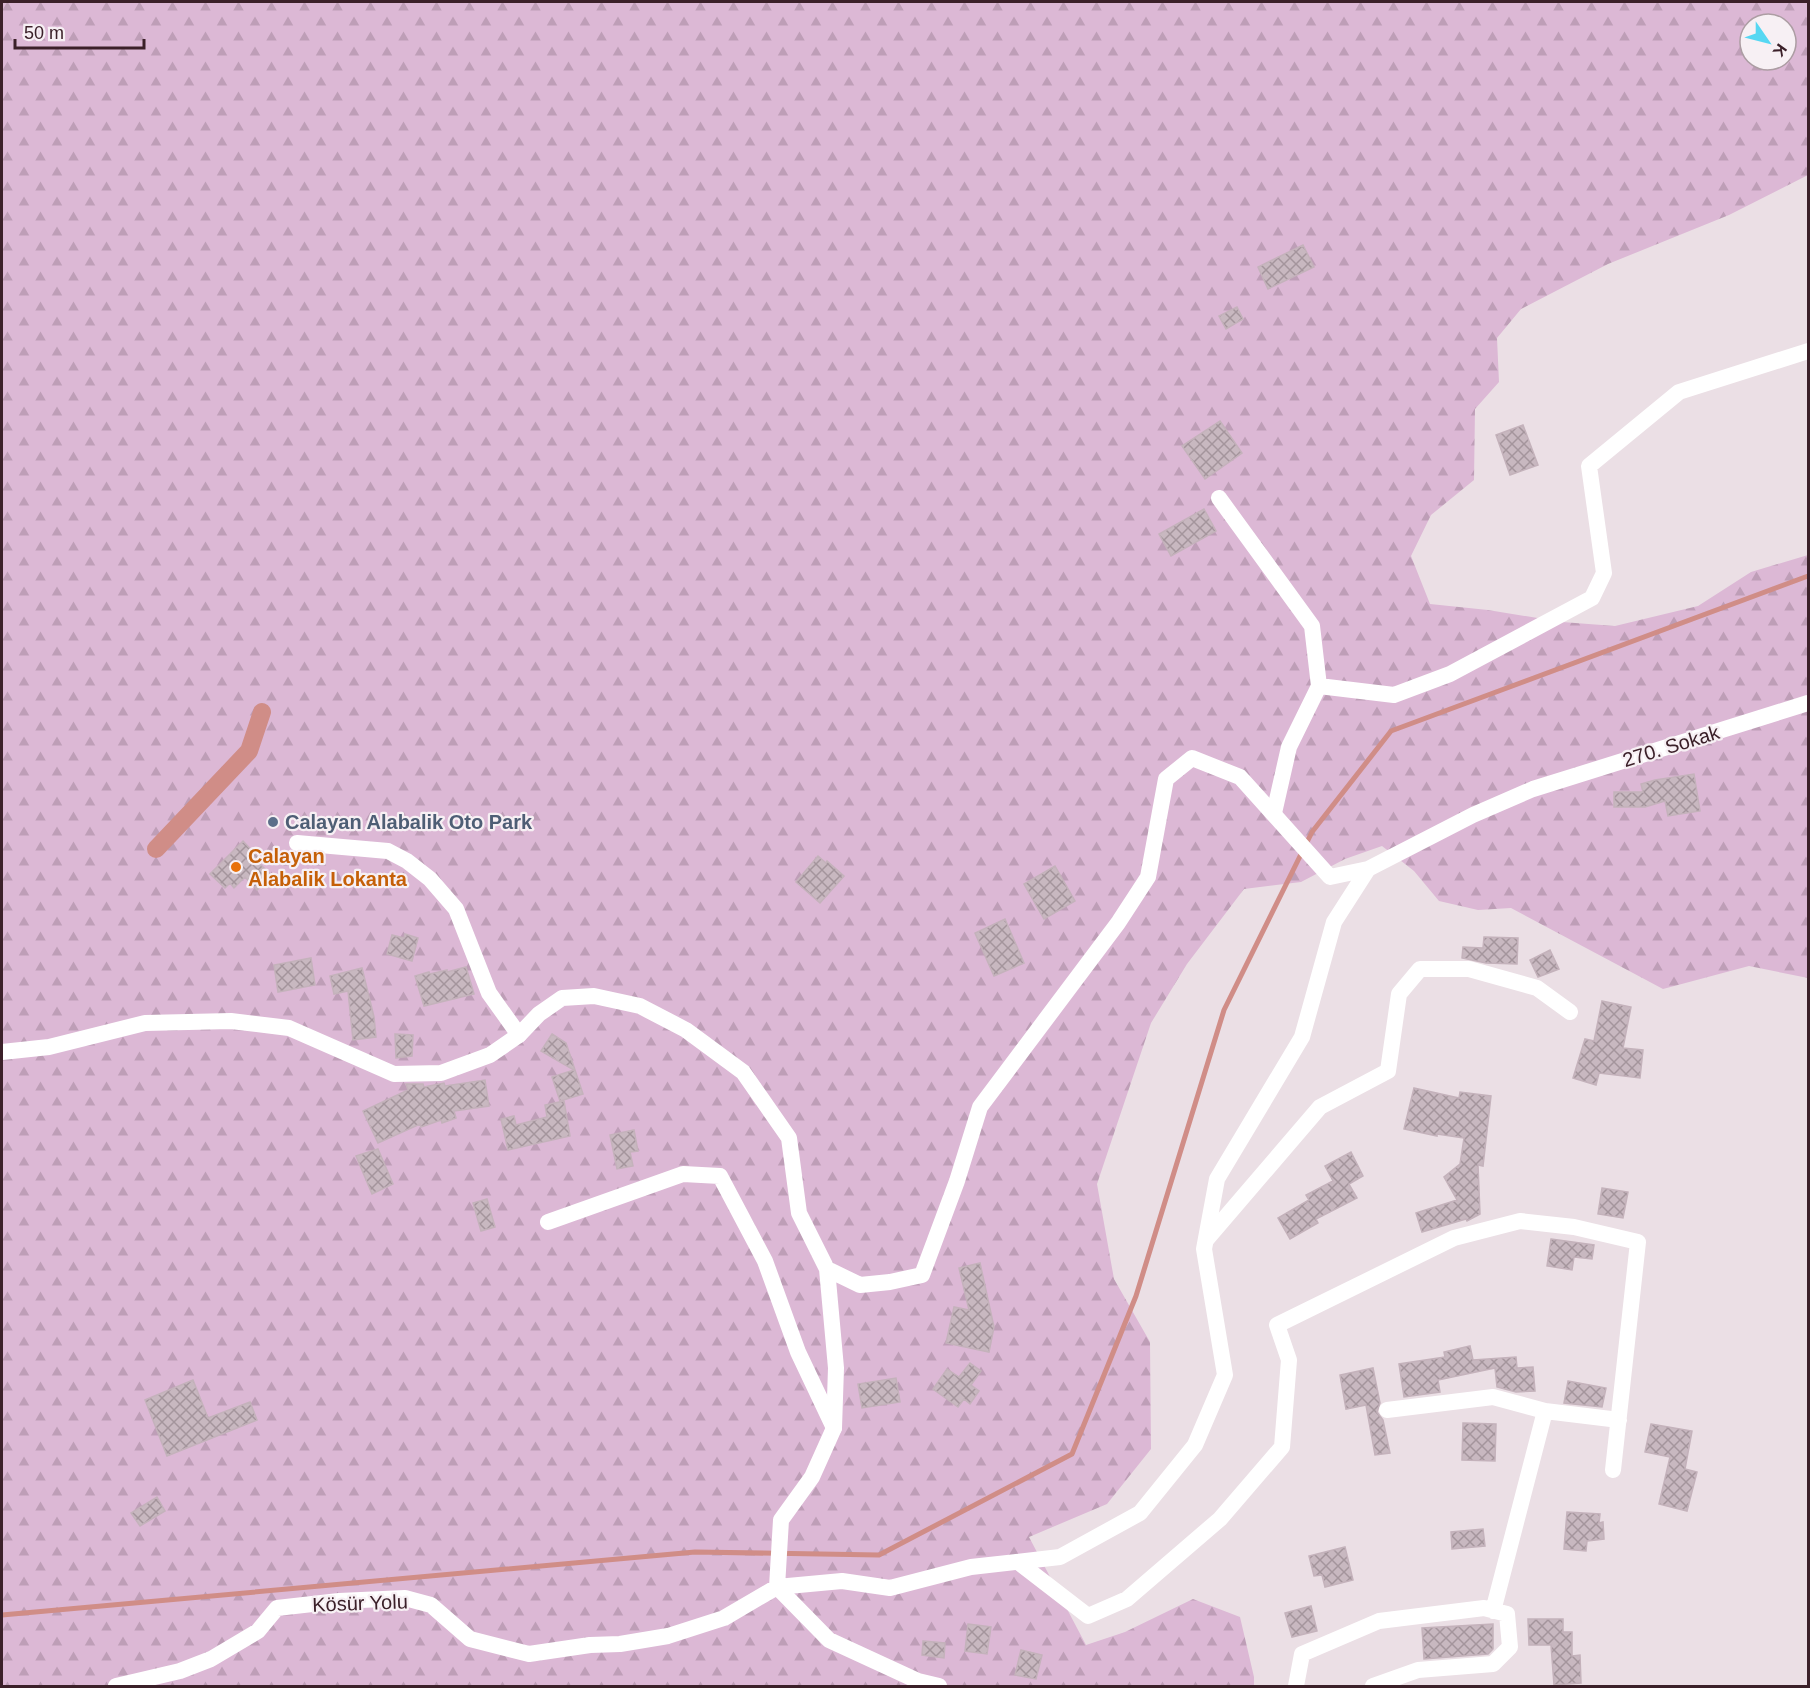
<svg xmlns="http://www.w3.org/2000/svg" width="1810" height="1688" font-family="Helvetica,sans-serif">
<style>
.forest{fill:url(#forest-firs);fill-rule:evenodd}
.lines{fill:none;stroke-linecap:round;stroke-linejoin:round}
.stream{stroke:#d08d87;stroke-width:5}
.canal{stroke:#d08d87;stroke-width:18}
.building{fill:url(#building-cross-hatch);stroke:#c4b2bb;stroke-width:1.5}
.minor{stroke:#fff;stroke-width:16}
.tertiary{stroke:#fff;stroke-width:16}
.service-dot{fill:#5c6f8a;stroke:#f7f0f4;stroke-width:2}
.food-dot{fill:#e8710a;stroke:#f7f0f4;stroke-width:2}
.labels{text-anchor:middle;stroke-width:4.5;stroke-linejoin:round;paint-order:stroke}
.street-label{font-size:20px;fill:#3b2029;stroke:#f7f0f4}
.service-label{font-size:20px;font-weight:bold;fill:#4e5e75;stroke:#f7f0f4;text-anchor:start}
.food-label{font-size:20px;font-weight:bold;fill:#c56008;stroke:#f7f0f4;text-anchor:start}
</style>
<defs>
<pattern id="forest-firs" width="22" height="20" patternUnits="userSpaceOnUse" patternTransform="scale(1.5)"><rect width="22" height="20" fill="#dcb8d5"/><path d="M5 1l3.5 6h-7zM16 11l3.5 6h-7z" fill="#be9eb7"/></pattern>
<pattern id="building-cross-hatch" width="8" height="8" patternUnits="userSpaceOnUse" patternTransform="scale(1.5)"><rect width="8" height="8" fill="#c8b8c0"/><path d="M0 0l8 8M0 8l8-8" fill="none" stroke="#a4959c"/></pattern>
</defs>
<rect width="100%" height="100%" fill="#ebdfe5"/>
<path class="forest" d="M2,2H1808V175L1729,215L1608,264L1521,309L1497,338L1499,382L1475,409L1474,480L1431,515L1411,556L1430,604L1488,610L1562,622L1615,626L1698,606L1751,572L1808,555V978L1749,966L1663,989L1511,908L1478,910L1439,901L1414,871L1382,846L1345,859L1301,882L1244,889L1187,964L1151,1023L1097,1184L1114,1279L1150,1342L1151,1449L1107,1504L1029,1537L1086,1645L1125,1632L1193,1599L1240,1617L1254,1677V1686H2ZM1750,24H1786V60H1750Z"/>
<g class="lines">
<path class="stream" d="M2,1615L695,1552L879,1555L1072,1454L1136,1296L1224,1010L1312,832L1391,731L1808,576"/>
<path class="canal" d="M156,849L249,751L262,712"/>
</g>
<path class="building" d="M1303,245L1314,267L1268,289L1258,267Z
M1237,307L1243,319L1226,329L1219,316Z
M1220,421L1242,453L1205,479L1182,446Z
M1523,425L1538,465L1510,475L1496,435Z
M1204,509L1216,531L1171,556L1159,534Z
M1694,774L1700,811L1668,816L1665,801L1645,807H1614V792H1643L1641,784L1655,780Z
M243,841L261,860L259,863L272,876L257,890L245,877L234,888L230,883L225,888L210,874Z
M818,856L826,863L827,861L844,876L820,903L796,882Z
M1055,866L1075,901L1044,919L1024,884Z
M1005,919L1024,963L994,976L975,933Z
M405,934L418,938L412,961L387,954L392,935L404,938Z
M1484,937L1518,938L1517,964L1486,963L1462,958L1463,947L1483,948Z
M1550,950L1559,969L1538,977L1530,960Z
M311,958L315,985L278,992L274,965Z
M466,967L474,994L424,1006L415,976L429,972L430,974L447,970V972Z
M362,968L374,1017L376,1037L353,1040L348,991L334,994L330,976Z
M1602,1001L1631,1007L1623,1048L1643,1050L1640,1078L1599,1073L1596,1085L1573,1078L1585,1039L1594,1041Z
M395,1034L413,1035L412,1056L396,1058Z
M552,1034L566,1043L583,1094L560,1101L552,1077L574,1070L541,1051Z
M485,1080L489,1106L454,1111L456,1118L442,1123L441,1120L421,1127L420,1124L378,1143L363,1111L408,1090L406,1084H423L424,1087L444,1083L445,1086Z
M1414,1088L1459,1098L1460,1092L1491,1096L1483,1166L1478,1165L1480,1214L1467,1221L1466,1219L1422,1232L1416,1213L1457,1200L1444,1177L1460,1164L1464,1138L1437,1134V1136L1404,1129Z
M564,1101L570,1136L508,1150L501,1119L514,1116L516,1125L547,1117L545,1105Z
M634,1130L638,1151L630,1152L633,1166L617,1169L610,1135Z
M378,1149L393,1184L372,1194L356,1156Z
M1351,1152L1363,1176L1349,1184L1357,1198L1316,1219L1318,1223L1290,1239L1278,1218L1309,1200L1306,1195L1333,1181L1325,1166Z
M1602,1188L1628,1192L1623,1218L1598,1214Z
M487,1199L495,1227L481,1231L473,1203Z
M1551,1239L1594,1245L1592,1259L1574,1257L1572,1270L1547,1266Z
M980,1263L994,1327L989,1352L946,1343L954,1307L969,1310L959,1268Z
M1470,1346L1473,1360L1516,1357L1517,1368L1533,1367L1535,1391L1516,1392L1497,1387L1495,1368L1438,1380L1440,1392L1404,1397L1399,1364L1445,1357L1444,1352Z
M970,1363L981,1371L971,1385L979,1391L970,1404L964,1399L958,1407L933,1389L947,1369L959,1377Z
M1373,1368L1380,1403L1377,1412L1383,1420L1390,1453L1375,1455L1366,1405L1346,1409L1340,1375Z
M896,1378L900,1402L862,1408L858,1384Z
M193,1380L208,1418L250,1402L257,1420L167,1456L145,1400Z
M1568,1381L1606,1388L1602,1407L1564,1403Z
M1463,1423L1496,1424L1495,1461L1462,1460Z
M1651,1424L1692,1431L1685,1469L1697,1472L1687,1511L1659,1504L1670,1457L1645,1452Z
M157,1497L165,1511L140,1526L131,1513Z
M1567,1512L1600,1514L1599,1523L1603,1522L1604,1539L1587,1541L1586,1551L1564,1549Z
M1483,1529L1485,1546L1452,1549L1451,1532Z
M1345,1547L1353,1580L1325,1587L1322,1575L1314,1576L1309,1556Z
M1311,1606L1317,1631L1292,1637L1285,1613Z
M1528,1619H1563V1632H1572V1656L1580,1655L1581,1683L1554,1685L1551,1645H1529Z
M968,1624L991,1627L987,1654L965,1651Z
M1493,1624V1649L1488,1654L1424,1659L1422,1628Z
M923,1641L945,1643L944,1658L922,1655Z
M1021,1650L1042,1655L1036,1679L1015,1675Z"/>
<g class="lines">
<path class="minor" d="M1219,498L1312,626L1319,686L1289,747L1274,813
M1319,686L1394,695L1450,674L1592,598L1604,573L1589,466L1679,392L1808,351
M297,843L388,851L407,861L430,879L456,909L489,993L519,1035
M548,1222L683,1174L720,1176L765,1261L798,1352L834,1428
M1206,1240L1320,1107L1388,1071L1399,994L1420,969H1469L1537,988L1570,1012
M1387,1410L1493,1397L1545,1411L1619,1420
M1018,1562L1088,1616L1127,1599L1220,1519L1282,1447L1289,1360L1277,1325L1454,1238L1520,1221L1574,1227L1638,1242L1613,1470
M777,1587L829,1640L918,1681L939,1686
M1493,1611L1545,1411
M1296,1686L1302,1654L1379,1621L1484,1608L1507,1614L1510,1647L1493,1664L1418,1670L1373,1686"/>
<path class="tertiary" d="M2,1052L49,1047L145,1023L231,1021L289,1028L394,1074L441,1073L490,1055L519,1035L539,1014L562,998L594,996L640,1006L686,1030L743,1072L789,1138L799,1213L827,1269L836,1368L834,1428L812,1477L781,1520L777,1587
M827,1269L860,1285L890,1282L922,1275L957,1181L980,1107L1118,923L1148,877L1166,779L1192,758L1240,777L1330,877L1368,869
M116,1686L180,1671L211,1659L258,1631L277,1608L339,1601L405,1598L431,1605L470,1639L529,1654L590,1645L620,1644L668,1636L724,1618L777,1587L842,1581L890,1588L971,1567L1060,1557L1140,1513L1195,1445L1225,1375L1204,1249L1217,1179L1302,1037L1334,922L1368,869L1473,815L1533,789L1808,703"/>
</g>
<circle class="service-dot" cx="273" cy="822" r="6"/>
<circle class="food-dot" cx="236" cy="867" r="6"/>
<g class="labels">
<g class="street-label">
<text transform="translate(1671 746) rotate(-17)" y="7">270. Sokak</text>
<text transform="translate(360 1603) rotate(-2)" y="7">Kösür Yolu</text>
</g>
<g class="service-label">
<text x="285" y="829">Calayan Alabalik Oto Park</text>
</g>
<g class="food-label">
<text x="248" y="863">Calayan<tspan x="248" dy="23">Alabalik Lokanta</tspan></text>
</g>
</g>
<rect width="1810" height="1688" fill="none" stroke="#3b2029" stroke-width="6"/>
<g transform="translate(1768 42) rotate(125)"><circle r="28" fill="#f7f0f4" stroke="#ac9da3" stroke-width="1.5"/>
<path d="M0-4.5L10 22L0 15L-10 22Z" fill="#56d7f2"/>
<text y="-9" font-size="16" font-weight="bold" text-anchor="middle" fill="#3b2029">K</text>
</g>
<path d="M15 39v9h129v-9" fill="none" stroke="#3b2029" stroke-width="3"/>
<text x="24" y="39" font-size="18" fill="#3b2029" stroke="#f7f0f4" stroke-width="4.5" paint-order="stroke">50 m</text>
</svg>
